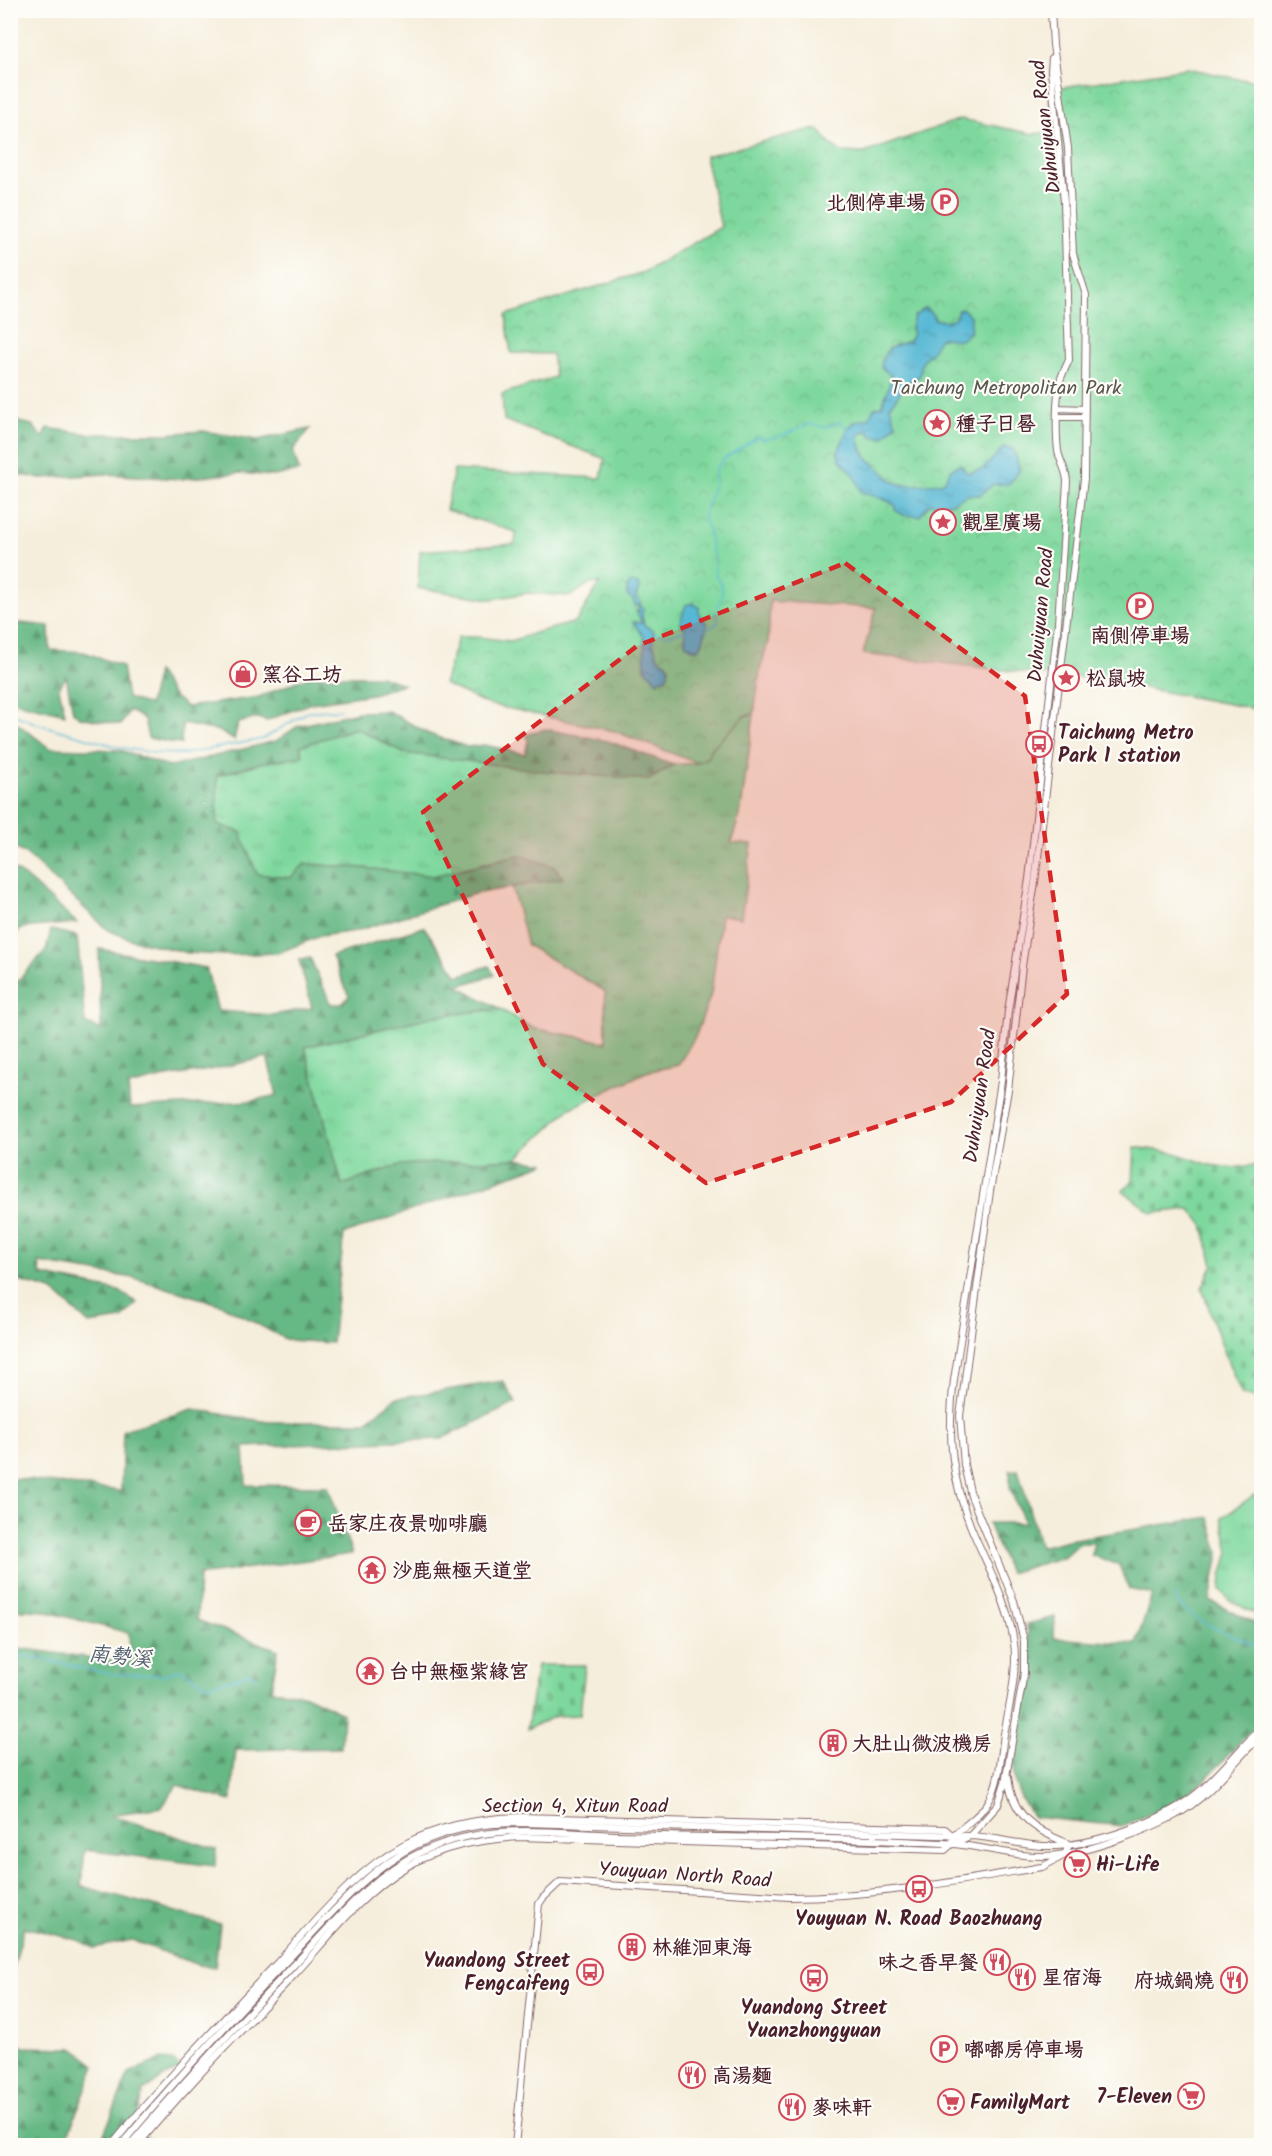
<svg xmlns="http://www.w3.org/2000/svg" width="1272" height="2156" font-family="Kalam,'LXGW WenKai TC',sans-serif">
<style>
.grass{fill:url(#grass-tufts);stroke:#647c64;stroke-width:1.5}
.forest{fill:url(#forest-firs);stroke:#586c58;stroke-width:1.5;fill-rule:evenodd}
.cemetery{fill:url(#cemetery-stones);stroke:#647c64;stroke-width:1.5}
.park{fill:url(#park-crowns);stroke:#647c64;stroke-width:1.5}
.water{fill:url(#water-ripples);stroke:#506c80;stroke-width:1.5}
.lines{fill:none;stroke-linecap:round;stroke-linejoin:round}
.stream{stroke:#56b8d4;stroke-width:1.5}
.river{stroke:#56b8d4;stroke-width:9}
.tertiary-casing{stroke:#866769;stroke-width:8}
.tertiary{stroke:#fff;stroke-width:6}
.marked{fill:#d62828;fill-opacity:0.2;stroke:#d62828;stroke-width:4.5;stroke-dasharray:12 8;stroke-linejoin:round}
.labels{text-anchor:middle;stroke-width:4.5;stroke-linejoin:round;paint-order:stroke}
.street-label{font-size:20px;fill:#4a1f2b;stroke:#fdfcf7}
.poi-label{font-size:20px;font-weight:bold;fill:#4a1f2b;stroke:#fdfcf7;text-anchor:start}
.park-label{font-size:20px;fill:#5a564d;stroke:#fdfcf7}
.water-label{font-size:21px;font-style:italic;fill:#4f5c6f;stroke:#fdfcf7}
</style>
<defs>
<pattern id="grass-tufts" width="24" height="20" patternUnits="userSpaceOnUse" patternTransform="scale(1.5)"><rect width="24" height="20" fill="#7ed89d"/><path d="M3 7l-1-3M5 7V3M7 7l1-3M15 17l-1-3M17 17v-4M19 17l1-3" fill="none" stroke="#6eb987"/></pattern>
<pattern id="forest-firs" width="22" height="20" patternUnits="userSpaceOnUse" patternTransform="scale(1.5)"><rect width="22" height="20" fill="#66b884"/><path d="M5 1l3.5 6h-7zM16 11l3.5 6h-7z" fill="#56956c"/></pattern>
<pattern id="cemetery-stones" width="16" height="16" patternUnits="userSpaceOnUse" patternTransform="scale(1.5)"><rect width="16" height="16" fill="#7ed89d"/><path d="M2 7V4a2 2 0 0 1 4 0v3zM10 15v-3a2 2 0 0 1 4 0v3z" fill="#6eb987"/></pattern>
<pattern id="park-crowns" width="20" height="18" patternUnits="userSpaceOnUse" patternTransform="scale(1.5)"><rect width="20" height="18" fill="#7ed89d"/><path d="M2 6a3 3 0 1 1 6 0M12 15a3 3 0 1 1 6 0" fill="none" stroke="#6eb987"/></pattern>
<pattern id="water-ripples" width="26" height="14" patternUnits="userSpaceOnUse" patternTransform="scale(1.5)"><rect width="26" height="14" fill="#56b8d4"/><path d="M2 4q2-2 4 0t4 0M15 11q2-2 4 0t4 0" fill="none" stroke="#4995ac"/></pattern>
</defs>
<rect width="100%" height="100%" fill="#fdfcf7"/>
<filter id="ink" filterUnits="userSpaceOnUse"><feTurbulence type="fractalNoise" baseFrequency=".0167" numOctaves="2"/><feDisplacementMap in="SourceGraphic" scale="12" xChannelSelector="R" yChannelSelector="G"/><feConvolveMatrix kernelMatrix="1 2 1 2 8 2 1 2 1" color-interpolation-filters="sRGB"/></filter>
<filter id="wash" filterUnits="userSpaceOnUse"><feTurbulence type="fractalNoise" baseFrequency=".008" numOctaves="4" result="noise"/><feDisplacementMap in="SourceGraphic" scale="24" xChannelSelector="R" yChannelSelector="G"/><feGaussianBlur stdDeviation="1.35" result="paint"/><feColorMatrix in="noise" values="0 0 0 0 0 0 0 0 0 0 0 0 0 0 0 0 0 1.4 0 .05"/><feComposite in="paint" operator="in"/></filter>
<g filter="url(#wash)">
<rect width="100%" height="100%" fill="#f6eedc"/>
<path class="grass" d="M754,714L741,809L731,843L752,844L741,918L721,915L711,994L696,1035L678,1065L646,1072L569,1109L516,1159L400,1165L342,1185L305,1047L435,1016L500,1009L532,1028L606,1042L605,991L527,945L512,887L562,878L555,867L518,855L433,876L364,868L305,864L290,878L257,874L240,832L217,824V776L261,763L303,756L300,746L356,728L404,753L649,780L673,765L697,763L708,757L710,749L746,715Z
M1254,1495L1261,1499V1617L1229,1600L1221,1590L1222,1576L1229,1552L1222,1518Z"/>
<path class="forest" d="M11,420L32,425L43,438L48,428L88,434H164L203,431L257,440L310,429L293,450L299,471L274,476L239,473L180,479L106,474L42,478L11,474Z
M10,622L49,626L50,650L84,652L122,666L127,698L149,705L157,672L173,696L187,707L259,697L310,676H380L403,684L373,694L311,703L266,721L258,718L238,723L234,740L219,731L182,724L181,744L148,738L144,719L129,710L121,725L80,717L73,712L66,676L59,688L65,714L11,701Z
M388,711L429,734L467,747L485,745L525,754L528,741L526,735L545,729L608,741L673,765L649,780L550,772L404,753L356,728L300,746L303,756L260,763L217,775V824L240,832L257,874L290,878L305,864L364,868L433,876L518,855L555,867L563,878L474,894L356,931L320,936L278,953L224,955L188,953L133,940L108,930L26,854L11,846V719L50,748L120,750L170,767L276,741L298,726L358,712Z
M11,868L24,876L77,923L22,928L11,939Z
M424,927L458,976L489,966L494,975L458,986L500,1009L435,1016L305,1047L342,1185L400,1165L516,1159L546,1163L344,1234L332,1343L287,1340L222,1305L134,1278L39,1263L41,1275L119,1291L137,1303L122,1319L89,1324L52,1290L11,1279V983L15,984L46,950L51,930L77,936L85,1023L101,1030L99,949L206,968L218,1011L272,1015L312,1008L299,960L310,958L331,1004H342L349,996L332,956ZM267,1057L277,1095L252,1101L130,1108L128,1086L161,1078L215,1069Z
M503,1381L516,1403L441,1439L244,1447L246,1485L328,1486L352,1554L199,1575L197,1620L278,1650L271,1690L303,1694L343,1713L341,1748L236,1750L231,1801L177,1785L162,1807L110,1815L216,1849L215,1866L85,1850L81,1886L220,1924L215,1967L198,1965L132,1940L94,1948L78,1940L24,1927L11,1978V1647L130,1663L129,1633L44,1611L11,1609V1478L121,1491L123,1430L193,1409L268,1422H365L396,1398Z
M1018,1470L1040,1547L1068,1540L1209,1517L1219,1553L1210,1601L1261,1626V1723L1243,1739L1205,1780L1167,1807L1122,1826L1033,1817C1022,1801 1013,1787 1014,1766C1023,1717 1033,1675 1027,1624L1055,1617L1054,1638L1136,1644L1152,1594L1129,1589L1119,1565L1091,1555L1094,1543H1079L1063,1557L1009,1573L988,1523H1025L1010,1489V1471Z
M11,2037L24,2047L73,2048L95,2065L64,2145H11Z
M161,2059L174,2061L182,2069L162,2078L144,2091L134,2130L158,2143L157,2145L99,2146L129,2073Z"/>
<path class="cemetery" d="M1135,1147L1175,1153L1210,1165L1232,1168L1261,1164V1399L1242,1395C1226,1360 1214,1324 1202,1288L1213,1265L1203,1225L1190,1209L1152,1213L1123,1191L1133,1180Z
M537,1665H585L580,1715L556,1716L527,1729Z"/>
<path class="park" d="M1188,68L1238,79L1261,81V710L1149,689L1112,679L1048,675L863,654L876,608L770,601L768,642L760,670L754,714L746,715L711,749L708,757L697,763L614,731L487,704L444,684L458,637H477L511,641L538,632L576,622L600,583L589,584L571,596L528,593L491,599L418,588L420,551L515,544L516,532L446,510L454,470L601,478L605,459L504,420L502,394L555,377L552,354L511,353L506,315L644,272L721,227L705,156L809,130H819L829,143L842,152L864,153L961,119L1033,134L1052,132L1050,92L1063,87Z"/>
<path class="water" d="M926,308L934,316V319L945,321L953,319L957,315V311L962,308L971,317L970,332L961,340L942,338L939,339L931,353L924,359L921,366V373L918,378L910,380L890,406L896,424L884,437L872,436L867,430L858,435C860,452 868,460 881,470C886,474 891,480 896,483C905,487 934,484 944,482L951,469L960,464L967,473L983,469L1004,447L1013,449L1020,470L1009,484H994L980,495H967L952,503L929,504L920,516L903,515L895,510L896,506C891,500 870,495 861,492L853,473L840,460L838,452L848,428L855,422L869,418L874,408L882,406L892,377L881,367C885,346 891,347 909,341L913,334L911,328L914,316Z
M631,583L638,584L639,588L636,596L643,609L642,616L644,625L654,631L652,640L658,658L667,663L669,668L667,677L657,682L645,668L644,637L633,622L642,623L636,610L639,611V605L635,606L633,599L627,596V588Z
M693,603L699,607V614L707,624C704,633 704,662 685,643L686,630L680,623C683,617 682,612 686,605Z"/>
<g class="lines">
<path class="stream" d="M705,630L718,623L716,612L722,595V585L716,576L709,532L703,516L714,485L716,469L724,459L756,438L766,439L784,435L808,424L826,427L840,422L848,428
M654,633L668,635L688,630
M10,713L38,724L118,747L154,753L184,754L263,739L309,711L341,710
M1174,1595C1185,1622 1235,1635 1262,1649
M10,1653L111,1674L165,1675L181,1669L206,1685L237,1678L247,1673L257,1677"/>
<path class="river" d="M1257,2146L1262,2142"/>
</g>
</g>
<g filter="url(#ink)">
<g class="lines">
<defs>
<path id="tertiary" d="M1058,408L1085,409
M1058,417H1085
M1008,1777C1012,1815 1034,1830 1067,1843
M952,1844L953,1835C966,1825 980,1815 989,1801C1000,1782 1001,1755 1004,1734C1009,1708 1018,1669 1014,1643C1008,1603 989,1569 973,1532C951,1480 947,1436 954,1380L1001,1081L1008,1011L1029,879L1058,623L1067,482C1067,471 1060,462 1058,451C1056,435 1056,397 1060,381C1062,374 1066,367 1069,360L1064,202L1051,71L1052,58
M111,2146C163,2082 220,2023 277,1963C315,1922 353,1872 403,1845C440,1825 480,1818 521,1817L945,1829L952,1835
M120,2146C177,2078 236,2014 297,1950C333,1912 368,1869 416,1845C448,1829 485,1823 521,1823L970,1836C995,1837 1019,1845 1043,1846C1090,1848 1166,1821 1201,1790C1223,1771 1241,1747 1262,1727
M129,2146C181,2084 237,2025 292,1967C332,1925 369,1876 423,1851C488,1822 548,1832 616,1835C725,1838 834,1837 943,1843C983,1845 1025,1862 1065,1854C1100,1848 1145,1831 1176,1815C1212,1795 1232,1762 1262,1735
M137,2146C186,2086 241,2031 295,1974C329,1937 362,1893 406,1867C441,1846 479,1840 519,1837L945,1850L952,1844L970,1836L998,1805L1005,1782L1024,1673V1641L1014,1601L971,1496L964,1465L960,1416L990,1191L1008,1090L1022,966L1035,882L1084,479L1086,295L1073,254L1068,148L1053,45L1051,10
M515,2146L539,1904L543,1898L560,1882L789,1897C874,1897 958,1881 1042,1867L1065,1855L1069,1844"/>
</defs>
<use href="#tertiary" class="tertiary-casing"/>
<use href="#tertiary" class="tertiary"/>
</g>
</g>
<path class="marked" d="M845,563L1025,696L1067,994L951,1102L706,1183L543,1064L423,812L637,646Z"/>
<defs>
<symbol id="parking-ring" viewBox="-11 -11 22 22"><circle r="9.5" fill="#fdfcf7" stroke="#d1495b" stroke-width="1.5"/><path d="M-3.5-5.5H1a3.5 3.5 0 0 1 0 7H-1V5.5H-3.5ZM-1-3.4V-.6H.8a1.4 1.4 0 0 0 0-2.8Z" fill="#d1495b"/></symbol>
<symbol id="sight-ring" viewBox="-11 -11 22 22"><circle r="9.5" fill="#fdfcf7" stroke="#d1495b" stroke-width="1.5"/><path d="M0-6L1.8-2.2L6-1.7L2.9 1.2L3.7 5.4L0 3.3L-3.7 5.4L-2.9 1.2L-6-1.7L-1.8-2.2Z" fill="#d1495b"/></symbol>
<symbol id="shop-ring" viewBox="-11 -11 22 22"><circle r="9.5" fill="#fdfcf7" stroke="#d1495b" stroke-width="1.5"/><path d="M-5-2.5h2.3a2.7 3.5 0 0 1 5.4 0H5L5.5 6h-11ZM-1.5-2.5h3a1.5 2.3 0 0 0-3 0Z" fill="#d1495b"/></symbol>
<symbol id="bus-ring" viewBox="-11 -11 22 22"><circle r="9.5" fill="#fdfcf7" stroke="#d1495b" stroke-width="1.5"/><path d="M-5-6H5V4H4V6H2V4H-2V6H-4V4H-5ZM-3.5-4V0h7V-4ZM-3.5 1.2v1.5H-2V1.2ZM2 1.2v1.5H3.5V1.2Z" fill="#d1495b"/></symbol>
<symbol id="cafe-ring" viewBox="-11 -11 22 22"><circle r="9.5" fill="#fdfcf7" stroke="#d1495b" stroke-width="1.5"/><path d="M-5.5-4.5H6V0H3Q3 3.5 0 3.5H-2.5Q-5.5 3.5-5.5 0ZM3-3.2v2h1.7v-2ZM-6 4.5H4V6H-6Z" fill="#d1495b"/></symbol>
<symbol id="temple-ring" viewBox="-11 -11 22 22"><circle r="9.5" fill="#fdfcf7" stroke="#d1495b" stroke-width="1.5"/><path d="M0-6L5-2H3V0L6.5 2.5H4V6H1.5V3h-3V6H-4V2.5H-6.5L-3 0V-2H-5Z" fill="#d1495b"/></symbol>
<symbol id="building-ring" viewBox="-11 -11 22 22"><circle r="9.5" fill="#fdfcf7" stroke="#d1495b" stroke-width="1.5"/><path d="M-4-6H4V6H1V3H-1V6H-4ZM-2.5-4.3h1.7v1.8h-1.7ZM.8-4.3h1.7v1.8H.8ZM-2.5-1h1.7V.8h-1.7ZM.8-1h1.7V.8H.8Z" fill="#d1495b"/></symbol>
<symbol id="supermarket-ring" viewBox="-11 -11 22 22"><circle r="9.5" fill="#fdfcf7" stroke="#d1495b" stroke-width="1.5"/><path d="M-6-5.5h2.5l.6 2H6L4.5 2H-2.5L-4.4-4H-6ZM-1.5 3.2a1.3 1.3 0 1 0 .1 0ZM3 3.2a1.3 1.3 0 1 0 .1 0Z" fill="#d1495b"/></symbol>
<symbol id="restaurant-ring" viewBox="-11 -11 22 22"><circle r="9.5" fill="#fdfcf7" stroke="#d1495b" stroke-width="1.5"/><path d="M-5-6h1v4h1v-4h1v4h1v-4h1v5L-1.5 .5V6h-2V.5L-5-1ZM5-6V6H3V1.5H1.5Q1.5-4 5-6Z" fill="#d1495b"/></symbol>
</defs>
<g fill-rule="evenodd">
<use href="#parking-ring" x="930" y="187" width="30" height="30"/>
<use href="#sight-ring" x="922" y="408" width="30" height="30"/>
<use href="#sight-ring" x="928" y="507" width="30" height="30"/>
<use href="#parking-ring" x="1125" y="591" width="30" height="30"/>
<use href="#shop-ring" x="228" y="659" width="30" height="30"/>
<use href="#sight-ring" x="1051" y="663" width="30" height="30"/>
<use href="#bus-ring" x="1024" y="729" width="30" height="30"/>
<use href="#cafe-ring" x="293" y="1508" width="30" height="30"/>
<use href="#temple-ring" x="357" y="1555" width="30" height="30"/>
<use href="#temple-ring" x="355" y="1656" width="30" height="30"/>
<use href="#building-ring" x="818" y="1728" width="30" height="30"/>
<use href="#supermarket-ring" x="1062" y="1849" width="30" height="30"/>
<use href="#bus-ring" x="904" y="1874" width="30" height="30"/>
<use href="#building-ring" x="617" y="1932" width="30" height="30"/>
<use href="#restaurant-ring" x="982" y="1947" width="30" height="30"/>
<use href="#bus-ring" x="575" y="1957" width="30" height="30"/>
<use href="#restaurant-ring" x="1007" y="1962" width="30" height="30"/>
<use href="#bus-ring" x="799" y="1963" width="30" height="30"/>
<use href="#restaurant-ring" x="1219" y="1965" width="30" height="30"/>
<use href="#parking-ring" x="929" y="2034" width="30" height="30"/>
<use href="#restaurant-ring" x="677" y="2060" width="30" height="30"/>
<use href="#supermarket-ring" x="1176" y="2081" width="30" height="30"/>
<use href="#supermarket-ring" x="936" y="2087" width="30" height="30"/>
<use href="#restaurant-ring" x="777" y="2092" width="30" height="30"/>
</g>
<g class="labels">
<g class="street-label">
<text transform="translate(1045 127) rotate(-97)" y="7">Duhuiyuan Road</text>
<text transform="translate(1040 615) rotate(-85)" y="7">Duhuiyuan Road</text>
<text transform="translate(979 1096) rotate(-82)" y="7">Duhuiyuan Road</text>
<text x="575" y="1812">Section 4, Xitun Road</text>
<text transform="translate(685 1874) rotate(4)" y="7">Youyuan North Road</text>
</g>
<g class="poi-label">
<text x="926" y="209" text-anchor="end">北側停車場</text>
<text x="956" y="430">種子日晷</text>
<text x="962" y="529">觀星廣場</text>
<text x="1140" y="642" text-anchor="middle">南側停車場</text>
<text x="262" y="681">窯谷工坊</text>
<text x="1086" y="685">松鼠坡</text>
<text x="1058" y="739">Taichung Metro<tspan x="1058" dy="23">Park 1 station</tspan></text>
<text x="328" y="1530">岳家庄夜景咖啡廳</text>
<text x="392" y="1577">沙鹿無極天道堂</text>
<text x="389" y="1678">台中無極紫緣宮</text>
<text x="852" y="1750">大肚山微波機房</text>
<text x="1096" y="1871">Hi-Life</text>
<text x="919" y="1925" text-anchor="middle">Youyuan N. Road Baozhuang</text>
<text x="652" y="1954">林維洄東海</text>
<text x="570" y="1967" text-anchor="end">Yuandong Street<tspan x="570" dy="23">Fengcaifeng</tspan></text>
<text x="978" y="1969" text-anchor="end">味之香早餐</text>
<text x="1042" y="1984">星宿海</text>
<text x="1214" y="1987" text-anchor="end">府城鍋燒</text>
<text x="814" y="2014" text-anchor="middle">Yuandong Street<tspan x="814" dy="23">Yuanzhongyuan</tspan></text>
<text x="964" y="2056">嘟嘟房停車場</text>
<text x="712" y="2082">高湯麵</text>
<text x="1172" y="2103" text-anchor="end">7-Eleven</text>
<text x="970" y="2109">FamilyMart</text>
<text x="812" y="2114">麥味軒</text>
</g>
<g class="park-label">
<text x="1006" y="394">Taichung Metropolitan Park</text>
</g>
<g class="water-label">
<text transform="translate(120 1656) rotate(6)" y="7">南勢溪</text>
</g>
</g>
<rect width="1272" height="2156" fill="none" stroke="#fdfcf7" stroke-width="36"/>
</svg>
